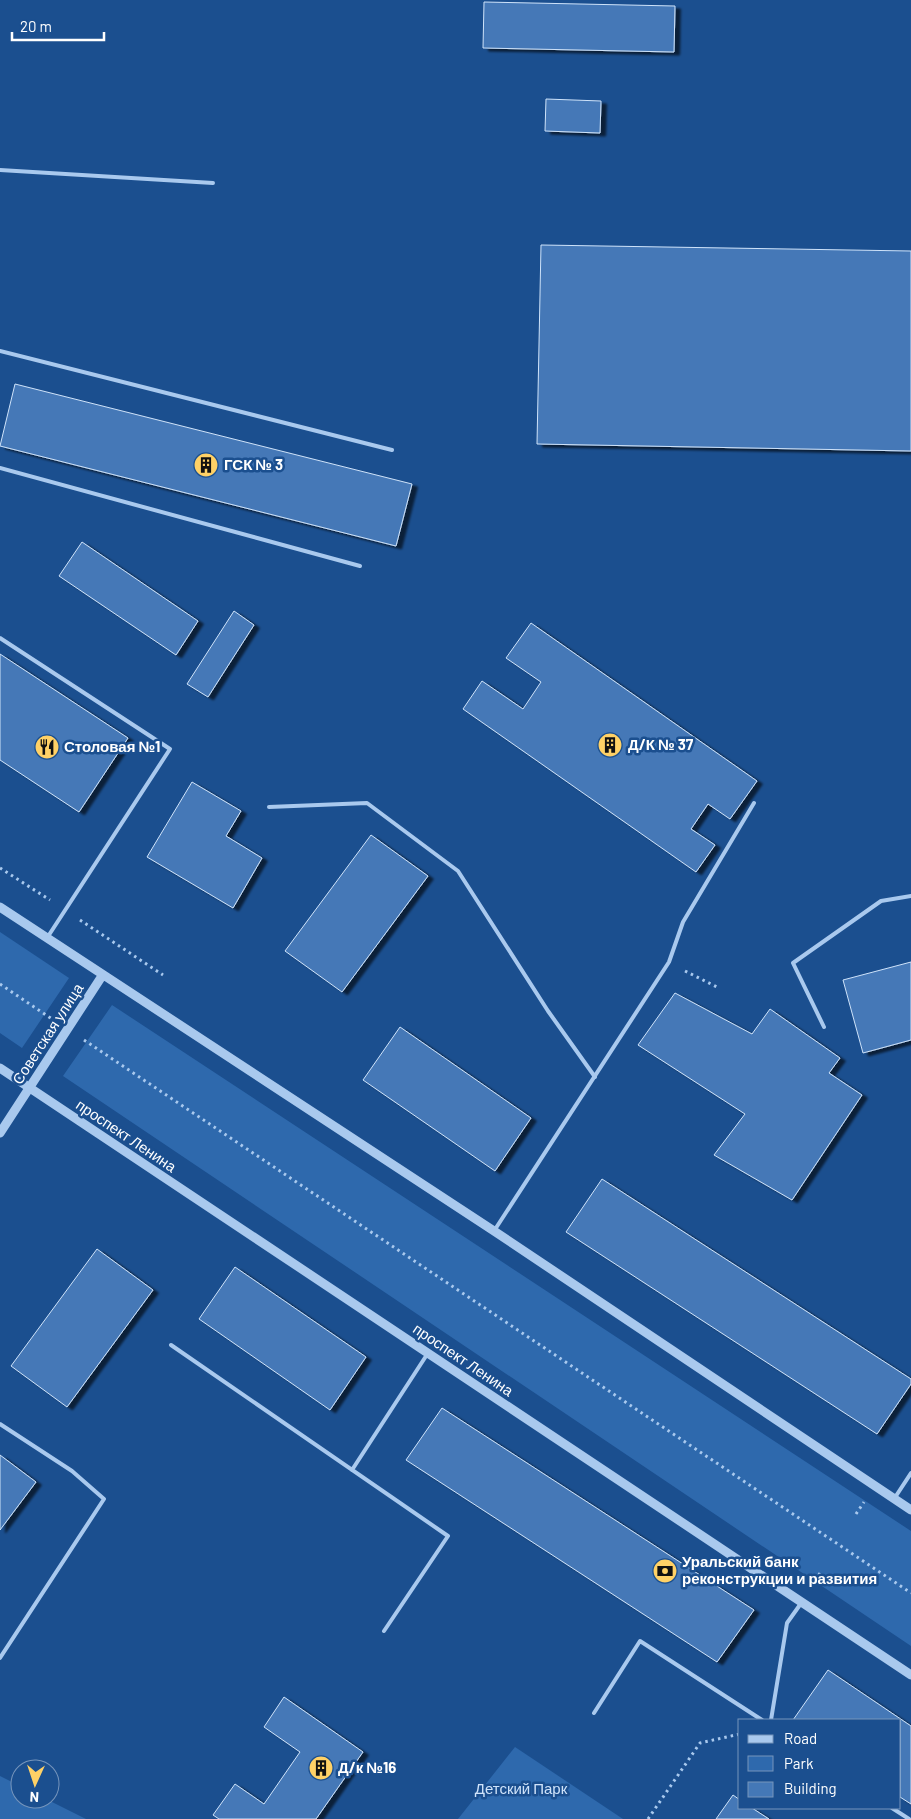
<svg xmlns="http://www.w3.org/2000/svg" width="911" height="1819" font-family="Barlow,sans-serif">
<style>
.green{fill:#2e69ad}
.building{fill:#4478b7;stroke:#cfe3fa;filter:url(#shadow)}
.lines{fill:none;stroke-linecap:round;stroke-linejoin:round}
.path{stroke:#a9c9ee;stroke-width:3;stroke-dasharray:2.5 4;stroke-linecap:butt}
.service{stroke:#a9c9ee;stroke-width:4}
.tertiary{stroke:#a9c9ee;stroke-width:9}
.labels{text-anchor:middle;stroke-width:5;stroke-linejoin:round;paint-order:stroke}
.poi-label{font-size:15px;font-weight:bold;fill:#fff;stroke:#1b4f8f;text-anchor:start}
.street-label{font-size:15px;fill:#fff;stroke:#1b4f8f}
.park-label{font-size:15px;fill:#cfe3fa;stroke:#1b4f8f}
</style>
<defs>
<filter id="shadow"><feDropShadow dx="5.5" dy="3" stdDeviation="1" flood-color="#0009"/></filter>
</defs>
<rect width="100%" height="100%" fill="#1b4f8f"/>
<path class="green" d="M0,932L69,978L22,1048L0,1033Z
M112,1005L911,1531V1646L63,1076Z
M515,1747L623,1819H458Z
M0,1776L20,1786V1799H46L86,1819H0Z"/>
<path class="building" d="M484,2L675,6L674,52L483,48Z
M546,99L601,101L600,133L545,131Z
M541,245L911,251V451L537,444Z
M15,384L412,484L396,546L0,446Z
M82,542L198,621L176,655L59,576Z
M234,611L254,625L208,697L187,684Z
M531,623L757,781L730,819L708,804L691,829L715,845L696,872L463,709L482,681L523,709L541,682L506,658Z
M0,654L128,738L79,812L0,760Z
M192,782L241,811L226,836L262,858L233,908L147,857Z
M371,835L428,876L342,992L285,951Z
M911,962V1040L863,1053L843,980Z
M675,993L752,1034L770,1009L840,1058L829,1073L862,1095L792,1200L714,1155L745,1114L638,1045Z
M400,1027L531,1118L495,1171L363,1080Z
M602,1179L911,1379V1384L877,1434L566,1232Z
M97,1249L153,1290L67,1407L11,1366Z
M235,1267L366,1357L330,1410L199,1319Z
M442,1408L754,1610L717,1662L406,1460Z
M0,1455L36,1482L0,1530Z
M828,1670L911,1726V1804L900,1797V1720H793Z
M284,1697L363,1752L316,1819H219L213,1815L235,1784L264,1804L300,1752L264,1727Z
M733,1795L740,1800V1808H752L769,1819H716Z"/>
<g class="lines">
<path class="path" d="M0,868L50,900
M80,920L163,975
M685,971L717,987
M0,984L52,1019
M84,1040L911,1593
M856,1514L864,1502
M812,1586L820,1573
M648,1819L700,1743L740,1734"/>
<path class="service" d="M0,170L213,183
M0,351L392,450
M0,468L360,566
M0,638L170,749L47,938
M269,807L367,803L458,871L548,1011L595,1077
M824,1027L793,963L881,901L911,896
M494,1231L669,962L683,922L754,803
M171,1345L448,1536L384,1631
M0,1424L72,1471L104,1499L0,1658
M352,1470L428,1353
M894,1499L911,1473
M594,1713L640,1641L762,1720
M771,1720L787,1623L802,1602
M892,1808L909,1819"/>
<path class="tertiary" d="M0,907L494,1231L911,1510
M0,1068L911,1675
M0,1133L102,976"/>
</g>
<defs>
<symbol id="building-disc" viewBox="-11 -11 22 22"><circle r="9.5" fill="#ffd166" stroke="#1b4f8f"/><path d="M-4-6H4V6H1V3H-1V6H-4ZM-2.5-4.3h1.7v1.8h-1.7ZM.8-4.3h1.7v1.8H.8ZM-2.5-1h1.7V.8h-1.7ZM.8-1h1.7V.8H.8Z" fill="#111"/></symbol>
<symbol id="restaurant-disc" viewBox="-11 -11 22 22"><circle r="9.5" fill="#ffd166" stroke="#1b4f8f"/><path d="M-5-6h1v4h1v-4h1v4h1v-4h1v5L-1.5 .5V6h-2V.5L-5-1ZM5-6V6H3V1.5H1.5Q1.5-4 5-6Z" fill="#111"/></symbol>
<symbol id="bank-disc" viewBox="-11 -11 22 22"><circle r="9.5" fill="#ffd166" stroke="#1b4f8f"/><path d="M-6-4H6V4H-6ZM0-2.3a2.3 2.3 0 1 0 0 4.6a2.3 2.3 0 1 0 0-4.6Z" fill="#111"/></symbol>
</defs>
<g fill-rule="evenodd">
<use href="#building-disc" x="192" y="451" width="28" height="28"/>
<use href="#building-disc" x="596" y="731" width="28" height="28"/>
<use href="#restaurant-disc" x="33" y="733" width="28" height="28"/>
<use href="#bank-disc" x="651" y="1557" width="28" height="28"/>
<use href="#building-disc" x="307" y="1754" width="28" height="28"/>
</g>
<g class="labels">
<g class="poi-label">
<text x="224" y="470">ГСК № 3</text>
<text x="628" y="750">Д/К № 37</text>
<text x="64" y="752">Столовая №1</text>
<text x="682" y="1567">Уральский банк<tspan x="682" dy="17">реконструкции и развития</tspan></text>
<text x="338" y="1773">Д/к №16</text>
</g>
<g class="street-label">
<text transform="translate(48 1034) rotate(-57)" y="5">Советская улица</text>
<text transform="translate(126 1136) rotate(34)" y="5">проспект Ленина</text>
<text transform="translate(463 1360) rotate(34)" y="5">проспект Ленина</text>
</g>
<g class="park-label">
<text x="521" y="1794">Детский Парк</text>
</g>
</g>
<rect x="738" y="1719" width="162" height="90" fill="#1b4f8f" stroke="#7695bc"/>
<rect x="748" y="1735" width="25" height="8" fill="#a9c9ee" stroke="#7695bc"/>
<text x="784" y="1744" font-size="15" fill="#ffffff">Road</text>
<rect x="748" y="1756" width="25" height="15" fill="#2e69ad" stroke="#7695bc"/>
<text x="784" y="1769" font-size="15" fill="#ffffff">Park</text>
<rect x="748" y="1782" width="25" height="15" fill="#4478b7" stroke="#7695bc"/>
<text x="784" y="1794" font-size="15" fill="#ffffff">Building</text>
<g transform="translate(35 1784) rotate(183)"><circle r="24" fill="#1b4f8f" stroke="#7695bc"/>
<path d="M0-4L9 19L0 12L-9 19Z" fill="#ffd166"/>
<text y="-8" font-size="14" font-weight="bold" text-anchor="middle" fill="#ffffff">N</text>
</g>
<path d="M12 32v8h92v-8" fill="none" stroke="#ffffff" stroke-width="2.5"/>
<text x="20" y="32" font-size="15" fill="#ffffff" stroke="#1b4f8f" stroke-width="4" paint-order="stroke">20 m</text>
</svg>
